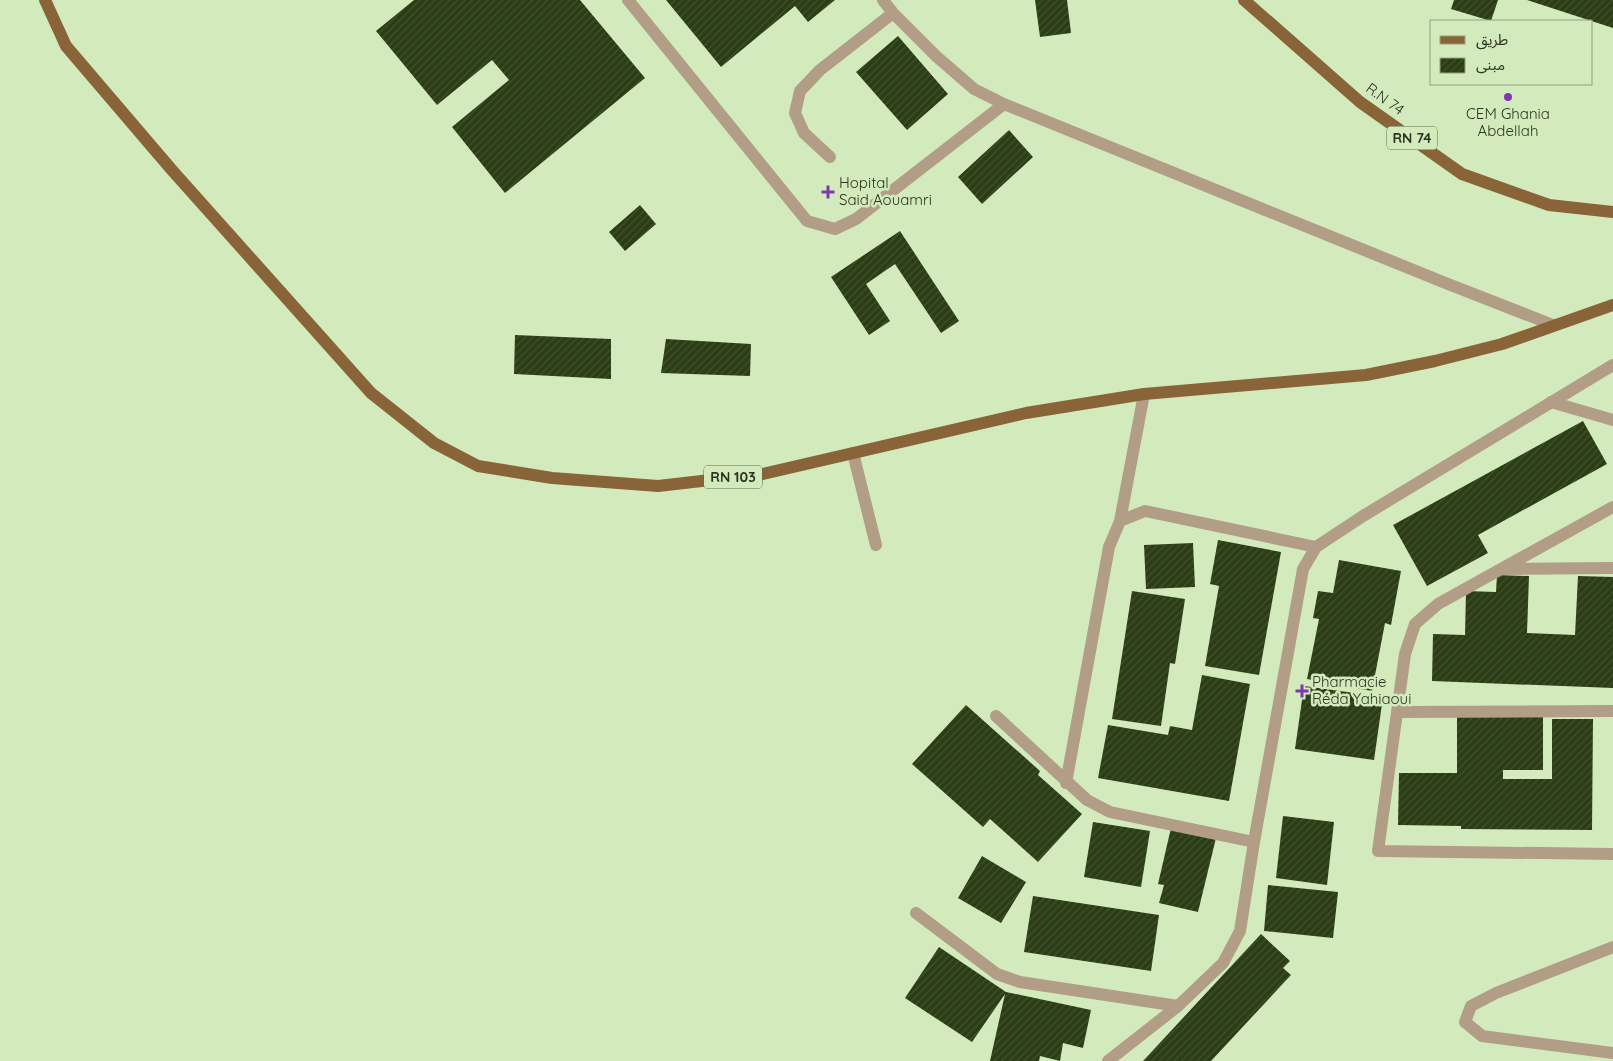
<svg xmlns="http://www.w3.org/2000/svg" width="1613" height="1061" font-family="Quicksand,'Noto Sans Arabic',sans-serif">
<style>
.building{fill:url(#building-hatch)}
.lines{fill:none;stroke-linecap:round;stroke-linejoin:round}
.service{stroke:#b29d87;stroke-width:12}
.minor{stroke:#b29d87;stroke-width:12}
.tertiary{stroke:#b29d87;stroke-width:12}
.primary{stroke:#896438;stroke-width:12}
.poi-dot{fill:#7f38ab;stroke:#d3ebbc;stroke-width:2}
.labels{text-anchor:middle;stroke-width:5;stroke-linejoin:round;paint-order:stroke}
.shield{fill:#d3ebbc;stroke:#5d6a50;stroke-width:1}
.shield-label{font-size:14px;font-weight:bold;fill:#2b3321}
.street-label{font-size:15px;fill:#2b3321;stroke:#d3ebbc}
.poi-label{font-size:15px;fill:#2b3321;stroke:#d3ebbc;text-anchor:start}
</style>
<defs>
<pattern id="building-hatch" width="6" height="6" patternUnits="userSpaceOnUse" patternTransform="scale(1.25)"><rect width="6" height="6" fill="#2b3d15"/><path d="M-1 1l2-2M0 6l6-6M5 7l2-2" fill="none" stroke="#41512e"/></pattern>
</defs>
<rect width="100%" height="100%" fill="#d3ebbc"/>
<path class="building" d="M414,0H580L645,78L505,193L452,127L509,80L492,60L437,105L376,31Z
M666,0H835L808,22L795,6L721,67Z
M1035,0H1067L1071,33L1040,37Z
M1454,0H1498L1491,21L1451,9Z
M1527,0H1613V28Z
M898,36L948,94L907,130L856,72Z
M1009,130L1033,157L982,204L958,177Z
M640,205L656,224L625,251L609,232Z
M900,231L959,321L941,333L895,264L866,284L890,321L869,335L831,277Z
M515,335L611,339V379L514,374Z
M666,339L751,344L750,376L661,373Z
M1583,421L1607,464L1478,535L1488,553L1427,586L1393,525Z
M1218,540L1281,552L1259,675L1205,666L1219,586L1210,584Z
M1193,543L1195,587L1146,589L1144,545Z
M1339,560L1401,571L1391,625L1385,623L1372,691L1307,679L1319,619L1313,618L1318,591L1333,593Z
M1497,575L1529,576L1527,633L1575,635L1578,576L1613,577V688L1432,681L1433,634L1465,635L1466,591L1496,592Z
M1132,591L1185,599L1175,664L1170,663L1161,726L1112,719Z
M1202,675L1250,684L1229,801L1098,778L1108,725L1168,735L1170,726L1192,730Z
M1304,686L1383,697L1374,760L1295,749Z
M966,705L1040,771L1038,775L1082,814L1038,862L990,819L983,827L912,764Z
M1457,714H1543V770H1503V779H1552V719H1593L1592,830L1461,829V826L1398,825L1399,773H1457Z
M1283,816L1334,822L1327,885L1276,878Z
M1093,822L1150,831L1141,887L1084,877Z
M1171,828L1216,838L1198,912L1159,903L1164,885L1158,884Z
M982,856L1026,882L1001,923L958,898Z
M1268,885L1338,892L1333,938L1264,931Z
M1033,896L1159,915L1151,971L1024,952Z
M1261,934L1290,961L1283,968L1291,975L1211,1061H1143Z
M939,947L1006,992L1091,1010L1083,1048L1063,1043L1060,1061L1040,1056L1039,1061H990L1005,994L972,1042L905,998Z"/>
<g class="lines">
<path class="service" d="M628,0L807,221L835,229L856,219L1004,104
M883,0L893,13L936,56L974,89L1004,104L1443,282L1553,325
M830,157L804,133L795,113L800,91L820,70L893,13
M853,453L876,545"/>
<path class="minor" d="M1551,402L1613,420
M1613,507L1438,604L1415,624L1405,654L1378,851L1613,854
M1120,521L1144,394
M1503,569L1613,568
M1397,712L1613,711
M996,716L1087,800L1110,812L1254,842
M1066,783L1109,547L1120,521L1145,511L1316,547
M916,913L997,974L1020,982L1178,1006
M1613,947L1496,993L1471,1006L1465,1022L1482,1036L1613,1053"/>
<path class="tertiary" d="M1108,1061L1178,1006L1223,963L1240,931L1254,842L1303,569L1316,547L1363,516L1613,365"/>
<path class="primary" d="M45,0L66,46L171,169L371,393L434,443L478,466L552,478L658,486L763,474L1026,413L1144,394L1366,375L1435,361L1502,344L1613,305
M1244,0L1360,102L1462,174L1549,205L1613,212"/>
</g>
<g class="poi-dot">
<circle cx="1508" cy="97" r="5"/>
<path d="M825.5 184.5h5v5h5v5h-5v5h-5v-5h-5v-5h5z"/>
<path d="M1299.5 683.5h5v5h5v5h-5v5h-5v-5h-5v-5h5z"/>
</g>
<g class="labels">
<g class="shield">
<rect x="1387" y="126.5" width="50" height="23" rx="4"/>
<rect x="704" y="465.5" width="58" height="23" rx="4"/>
</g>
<g class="shield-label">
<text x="1412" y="143">RN 74</text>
<text x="733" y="482">RN 103</text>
</g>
<g class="street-label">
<text transform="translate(1385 99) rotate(36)" y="5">R.N 74</text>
</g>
<g class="poi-label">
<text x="1508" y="119" text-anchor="middle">CEM Ghania<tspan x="1508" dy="17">Abdellah</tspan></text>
<text x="839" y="188">Hopital<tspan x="839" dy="17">Said Aouamri</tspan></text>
<text x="1312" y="687">Pharmacie<tspan x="1312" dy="17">Réda Yahiaoui</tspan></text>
</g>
</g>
<rect x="1430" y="20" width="162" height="65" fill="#d3ebbc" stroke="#90a17e"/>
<rect x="1440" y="36" width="25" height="8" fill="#896438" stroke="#90a17e"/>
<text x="1476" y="45" font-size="15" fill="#2b3321">طريق</text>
<rect x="1440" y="58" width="25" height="15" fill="url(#building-hatch)" stroke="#90a17e"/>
<text x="1476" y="70" font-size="15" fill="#2b3321">مبنى</text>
</svg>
